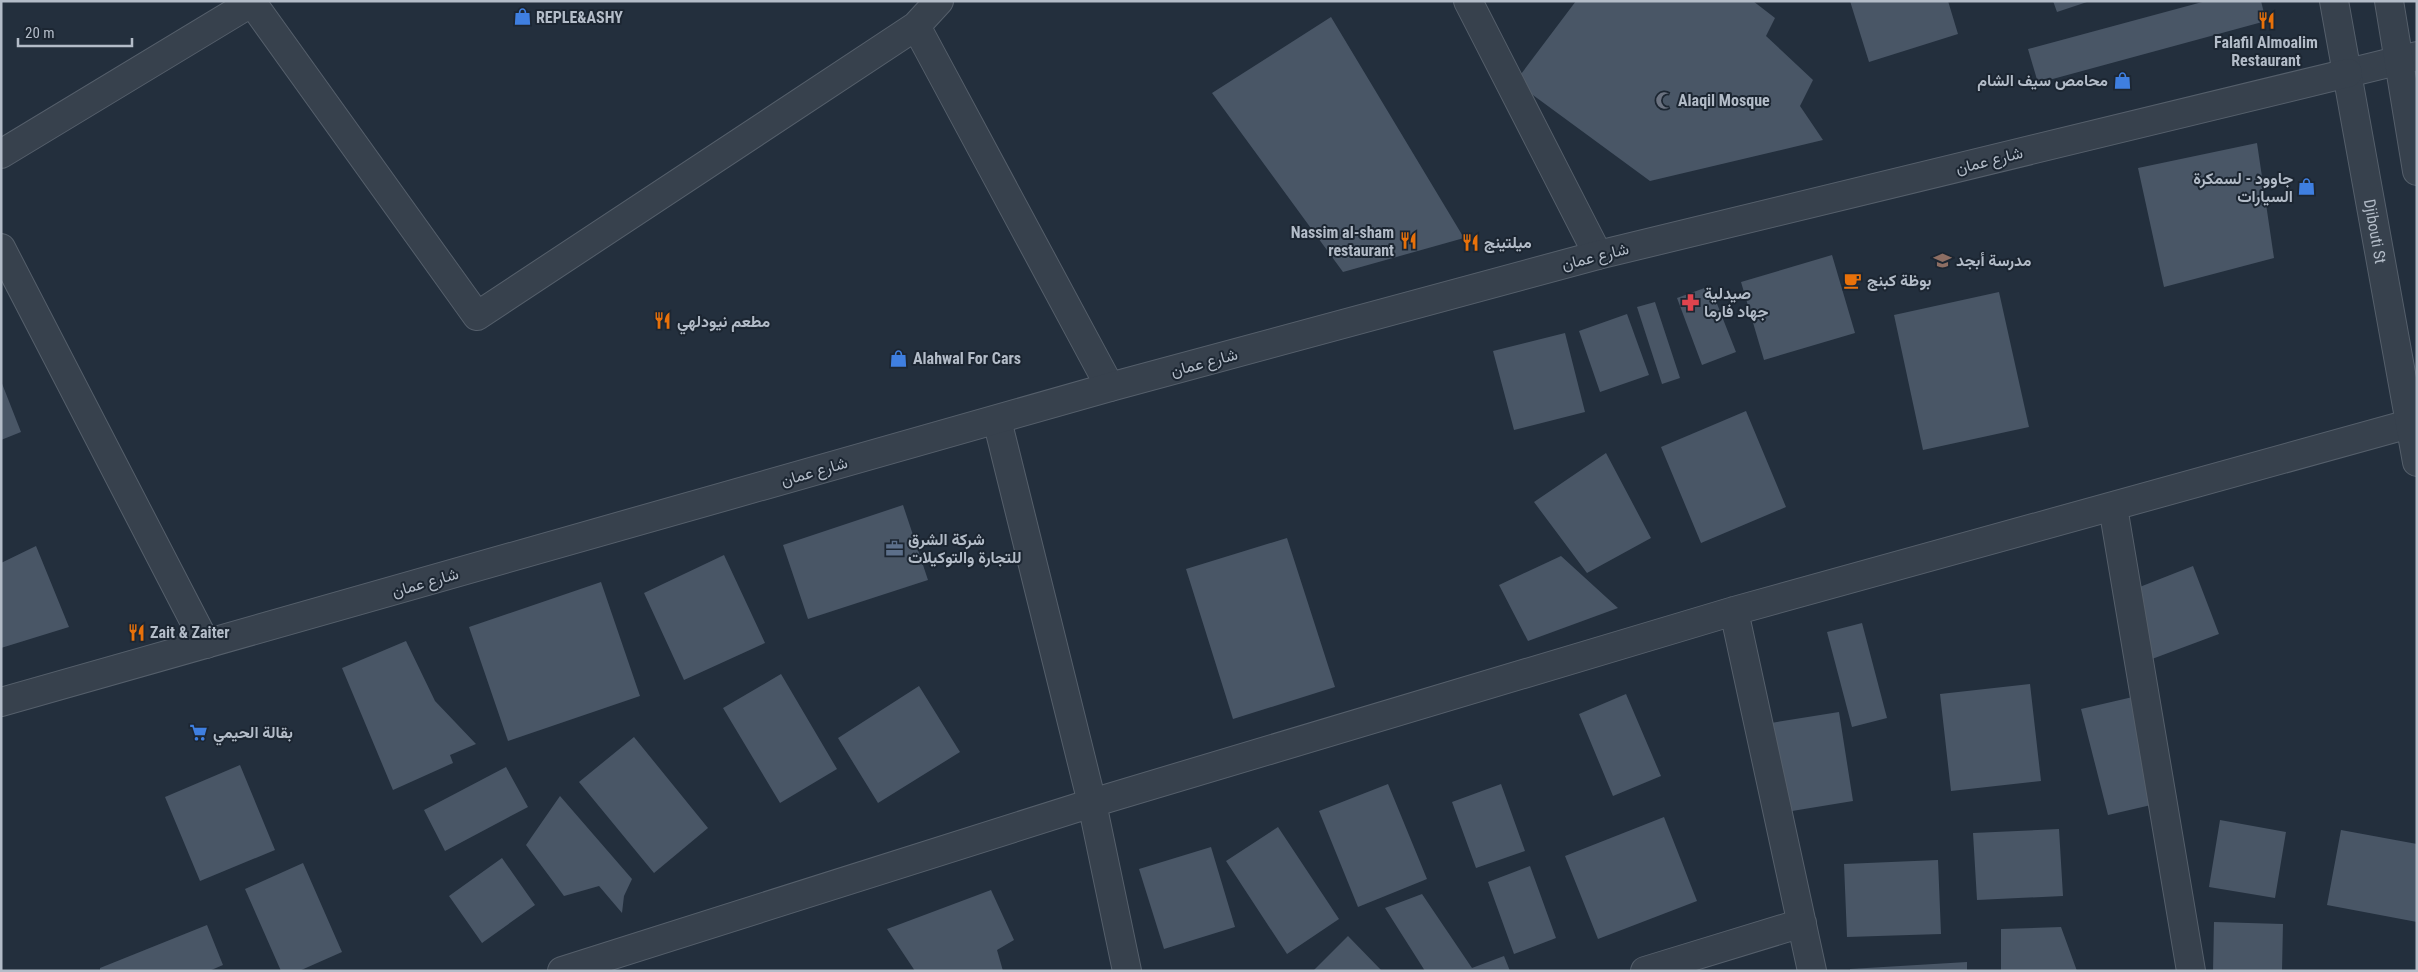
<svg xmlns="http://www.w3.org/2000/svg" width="2418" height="972" font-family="'Roboto Condensed',Vazirmatn,sans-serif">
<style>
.building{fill:#495666}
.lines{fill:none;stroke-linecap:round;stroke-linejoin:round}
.minor-casing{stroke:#555f6b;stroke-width:30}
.tertiary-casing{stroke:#555f6b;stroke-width:30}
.minor{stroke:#37414d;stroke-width:28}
.tertiary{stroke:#37414d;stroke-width:28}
.labels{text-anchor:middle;stroke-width:4;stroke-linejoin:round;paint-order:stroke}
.poi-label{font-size:16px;font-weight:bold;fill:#b3bcc8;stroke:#1c2632;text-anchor:start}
.street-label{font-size:16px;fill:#b3bcc8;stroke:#1c2632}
</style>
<rect width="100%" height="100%" fill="#232f3d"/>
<path class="building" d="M1576,1H1753L1775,18L1766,36L1813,80L1800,106L1823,140L1650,181L1515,82Z
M1850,1H1948L1958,34L1869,62Z
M2053,1H2087V2L2057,12Z
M2206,1H2261L2266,21L2038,83L2028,49Z
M1331,17L1464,238L1343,272L1212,93Z
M2257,143L2274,258L2164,287L2138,168Z
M1832,255L1855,333L1764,360L1741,282Z
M1710,286L1736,352L1702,365L1677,298Z
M1999,292L2029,427L1923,450L1894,315Z
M1655,302L1680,378L1662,384L1637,307Z
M1627,314L1649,375L1600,392L1579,331Z
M1565,333L1585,412L1514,430L1493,351Z
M1,381L21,432L1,440Z
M1746,411L1786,507L1701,543L1661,447Z
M1606,453L1651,538L1587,573L1534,502Z
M903,505L928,580L808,619L783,545Z
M1287,538L1335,687L1233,719L1186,569Z
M36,546L69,627L1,648V563Z
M724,555L765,643L684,680L644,593Z
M1561,556L1618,608L1528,641L1499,585Z
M2193,566L2219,634L2152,659L2127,592Z
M601,582L640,696L508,741L469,627Z
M1862,623L1887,718L1852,727L1827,632Z
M406,641L435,701L476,744L450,755L453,763L393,790L342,668Z
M781,674L837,769L780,803L723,708Z
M2030,684L2041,781L1951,791L1940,694Z
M919,686L960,752L878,803L838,738Z
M2150,693L2177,799L2108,815L2081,709Z
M1626,694L1661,776L1613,796L1579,714Z
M1839,712L1853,801L1786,812L1771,723Z
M634,737L708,828L654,873L579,782Z
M240,765L275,850L200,881L165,797Z
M506,767L528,807L445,851L424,810Z
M1388,784L1427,879L1358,907L1319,811Z
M1501,784L1525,851L1476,868L1452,802Z
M560,796L632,879L624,896L622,913L599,886L564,896L526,845Z
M1664,817L1697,901L1598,939L1565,856Z
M2220,820L2286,832L2275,898L2209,887Z
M1278,827L1339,919L1287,954L1226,861Z
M2059,829L2063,896L1977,900L1973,833Z
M2341,830L2417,844V922L2327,905Z
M1211,847L1235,927L1164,949L1139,869Z
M502,858L535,905L482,943L449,896Z
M1938,860L1941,934L1847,937L1844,864Z
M303,863L342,952L299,971H281L245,889Z
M1530,866L1556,938L1514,954L1488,882Z
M991,890L1014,940L997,950L1003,971H915L887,929Z
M1422,894L1472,968L1504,956L1510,971H1425L1385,908Z
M2214,922L2283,924L2282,971H2213Z
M207,925L223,965L209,971H100V968Z
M2061,927L2077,971H2001V929Z
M1348,936L1382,971H1313Z
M1967,962V971H1850V969Z"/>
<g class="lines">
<defs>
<path id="minor" d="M251,1L477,316L916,26L939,1
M1468,1L1598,255
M916,26L1110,387
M2348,73L2417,56
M1,154L254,1
M1,248L206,644
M997,420L1092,803L1127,971
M2113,507L2191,971
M1734,611L1812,971
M562,971L1092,803L1734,611L2409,424
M1645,971L1802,923"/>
<g id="tertiary">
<path id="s1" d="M2334,1L2417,462"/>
<path d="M2389,1L2417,171"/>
<path d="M1,702L1110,387L1598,255L2348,73"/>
</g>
</defs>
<use href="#minor" class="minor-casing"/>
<use href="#tertiary" class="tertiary-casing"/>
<use href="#minor" class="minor"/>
<use href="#tertiary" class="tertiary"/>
</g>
<defs>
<symbol id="shop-bare" viewBox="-9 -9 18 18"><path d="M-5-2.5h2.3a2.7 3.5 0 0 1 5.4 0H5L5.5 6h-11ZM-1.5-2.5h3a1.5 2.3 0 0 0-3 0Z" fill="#3f7fe0" stroke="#1c2632" stroke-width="2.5" paint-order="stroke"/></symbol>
<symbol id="restaurant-bare" viewBox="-9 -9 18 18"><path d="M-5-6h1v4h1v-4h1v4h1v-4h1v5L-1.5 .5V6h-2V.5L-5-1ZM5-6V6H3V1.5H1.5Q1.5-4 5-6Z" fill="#e8710a" stroke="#1c2632" stroke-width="2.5" paint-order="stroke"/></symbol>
<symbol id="mosque-bare" viewBox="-9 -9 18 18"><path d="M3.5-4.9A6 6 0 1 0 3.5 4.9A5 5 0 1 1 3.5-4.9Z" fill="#6b7280" stroke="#1c2632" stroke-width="2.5" paint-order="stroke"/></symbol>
<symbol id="school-bare" viewBox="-9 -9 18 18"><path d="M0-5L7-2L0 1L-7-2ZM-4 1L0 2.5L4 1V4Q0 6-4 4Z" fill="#8d6e63" stroke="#1c2632" stroke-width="2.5" paint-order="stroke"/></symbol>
<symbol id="cafe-bare" viewBox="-9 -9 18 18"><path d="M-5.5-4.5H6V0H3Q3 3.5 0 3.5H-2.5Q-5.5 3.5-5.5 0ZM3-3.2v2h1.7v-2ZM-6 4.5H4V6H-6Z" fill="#e8710a" stroke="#1c2632" stroke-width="2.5" paint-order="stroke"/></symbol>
<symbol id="pharmacy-bare" viewBox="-9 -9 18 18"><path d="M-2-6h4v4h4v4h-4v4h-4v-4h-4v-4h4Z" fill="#e0444e" stroke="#1c2632" stroke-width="2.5" paint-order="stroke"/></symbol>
<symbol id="office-bare" viewBox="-9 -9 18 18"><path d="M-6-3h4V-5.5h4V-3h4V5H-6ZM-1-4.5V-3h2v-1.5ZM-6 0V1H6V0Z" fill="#5c6f8a" stroke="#1c2632" stroke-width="2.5" paint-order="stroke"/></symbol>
<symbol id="supermarket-bare" viewBox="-9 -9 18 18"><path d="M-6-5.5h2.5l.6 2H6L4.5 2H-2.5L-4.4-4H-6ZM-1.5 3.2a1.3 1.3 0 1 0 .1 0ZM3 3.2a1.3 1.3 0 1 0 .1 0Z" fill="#3f7fe0" stroke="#1c2632" stroke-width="2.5" paint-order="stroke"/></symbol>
</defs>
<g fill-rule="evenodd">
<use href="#shop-bare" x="510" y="4" width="25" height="25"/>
<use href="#restaurant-bare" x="2254" y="8" width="25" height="25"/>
<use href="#shop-bare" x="2110" y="68" width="25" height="25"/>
<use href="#mosque-bare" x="1652" y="88" width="25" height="25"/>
<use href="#shop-bare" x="2294" y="174" width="25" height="25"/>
<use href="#restaurant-bare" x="1396" y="228" width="25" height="25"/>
<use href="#restaurant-bare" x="1458" y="230" width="25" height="25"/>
<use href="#school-bare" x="1930" y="248" width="25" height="25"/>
<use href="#cafe-bare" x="1840" y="268" width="25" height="25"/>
<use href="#pharmacy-bare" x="1678" y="290" width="25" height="25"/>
<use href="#restaurant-bare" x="650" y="308" width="25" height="25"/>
<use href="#shop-bare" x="886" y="346" width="25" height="25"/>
<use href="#office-bare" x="882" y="536" width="25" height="25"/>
<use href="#restaurant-bare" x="124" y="620" width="25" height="25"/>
<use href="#supermarket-bare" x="186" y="720" width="25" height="25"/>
</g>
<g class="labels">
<g class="poi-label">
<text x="536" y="23">REPLE&amp;ASHY</text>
<text x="2266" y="48" text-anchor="middle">Falafil Almoalim<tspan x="2266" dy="18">Restaurant</tspan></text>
<text x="2108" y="86" text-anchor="end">محامص سيف الشام</text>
<text x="1678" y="106">Alaqil Mosque</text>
<text x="2293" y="184" text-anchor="end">جاوود - لسمكرة<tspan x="2293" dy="18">السيارات</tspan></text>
<text x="1394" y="238" text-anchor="end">Nassim al-sham<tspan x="1394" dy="18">restaurant</tspan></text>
<text x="1484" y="248">ميلتينج</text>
<text x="1956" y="266">مدرسة أبجد</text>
<text x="1867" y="286">بوظة كبنج</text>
<text x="1704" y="299">صيدلية<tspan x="1704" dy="18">جهاد فارما</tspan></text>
<text x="677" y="327">مطعم نيودلهي</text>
<text x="913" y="364">Alahwal For Cars</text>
<text x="908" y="545">شركة الشرق<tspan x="908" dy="18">للتجارة والتوكيلات</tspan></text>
<text x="150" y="638">Zait &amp; Zaiter</text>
<text x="213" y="738">بقالة الحيمي</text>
</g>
<g class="street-label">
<text transform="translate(1989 160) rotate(-14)" y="6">شارع عمان</text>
<text dy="6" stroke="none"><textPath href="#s1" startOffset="234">Djibouti St</textPath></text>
<text transform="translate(1595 256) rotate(-14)" y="6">شارع عمان</text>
<text transform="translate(1204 362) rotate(-15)" y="6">شارع عمان</text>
<text transform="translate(814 471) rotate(-16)" y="6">شارع عمان</text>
<text transform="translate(425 582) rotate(-16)" y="6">شارع عمان</text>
</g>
</g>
<rect width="2418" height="972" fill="none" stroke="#b3bcc8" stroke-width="5"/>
<path d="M18 38v8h114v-8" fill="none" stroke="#b3bcc8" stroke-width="2.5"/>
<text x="25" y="38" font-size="15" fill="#b3bcc8" stroke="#1c2632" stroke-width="4" paint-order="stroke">20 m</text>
</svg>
